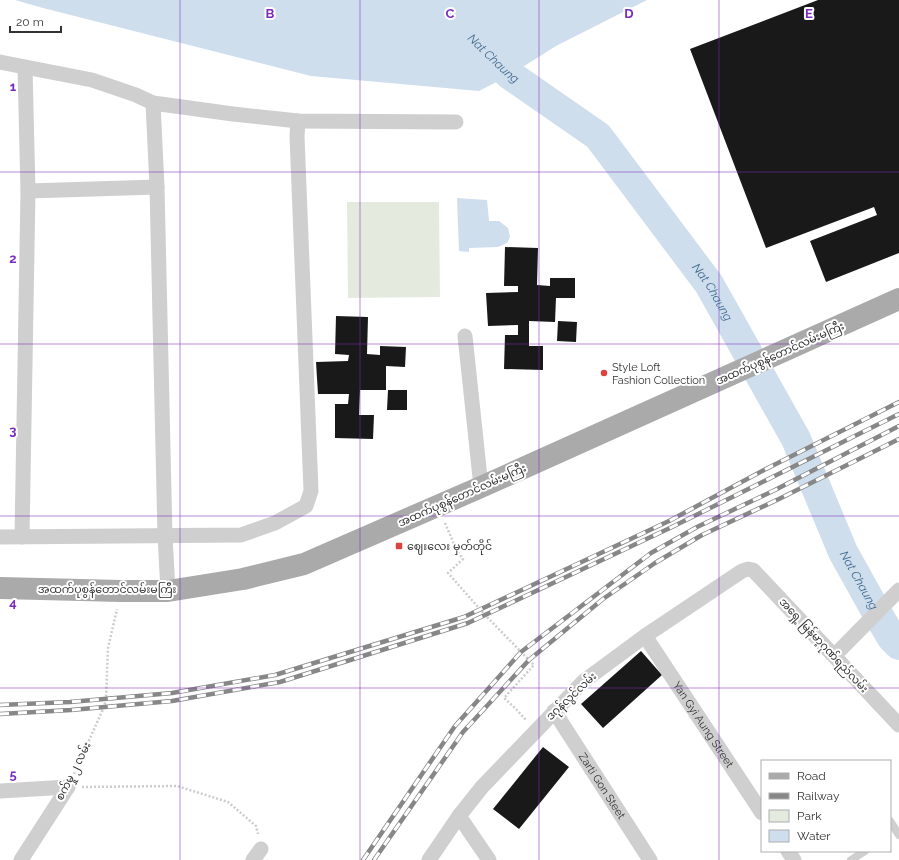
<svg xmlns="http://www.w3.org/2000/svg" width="899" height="860" font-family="Raleway,'Noto Sans Myanmar',sans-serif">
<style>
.green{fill:#e4ebde}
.water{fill:#cfdeec}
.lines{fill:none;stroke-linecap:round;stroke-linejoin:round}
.river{stroke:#cfdeec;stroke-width:30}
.building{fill:#191919}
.path{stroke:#ccc;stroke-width:2.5;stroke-dasharray:2 2;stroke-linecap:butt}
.lane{stroke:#cfcfcf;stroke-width:8}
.street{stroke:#cfcfcf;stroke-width:15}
.primary{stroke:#aaa;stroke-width:22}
.rail-casing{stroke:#878787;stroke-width:4.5}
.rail{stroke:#fff;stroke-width:3;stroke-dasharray:9;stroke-linecap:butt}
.grid{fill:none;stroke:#7b2cbf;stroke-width:1;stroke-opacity:0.55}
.poi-dot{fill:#de423f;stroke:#fff;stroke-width:1.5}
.labels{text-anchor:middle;stroke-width:4;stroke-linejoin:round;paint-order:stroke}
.street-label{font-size:11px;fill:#323232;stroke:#fff}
.poi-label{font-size:11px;fill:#323232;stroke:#fff;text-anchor:start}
.water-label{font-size:12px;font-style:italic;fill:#426c92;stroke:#fff}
.grid-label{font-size:13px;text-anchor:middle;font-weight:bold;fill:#7b2cbf;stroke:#fff;stroke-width:4;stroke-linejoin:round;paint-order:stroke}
</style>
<rect width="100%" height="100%" fill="#fff"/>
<path class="green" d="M347,202H439L440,297L348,298Z"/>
<path class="water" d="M15,0H647L556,46L510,75L479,91L311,76L43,8Z
M457,198L487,200L489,221H499L508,228L510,237L507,243L498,247L469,248V252L459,251Z"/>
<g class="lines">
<path class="river" id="s1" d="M445,0L458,25L510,75L598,136L709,284L796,439L843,552L877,613L892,638L899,645"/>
</g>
<path class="building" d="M818,0H899V253L826,282L810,241L877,215L874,207L766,248L690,49Z
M505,247L538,248L537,285L550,286V278H575V298H556L555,322L529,321V346H543V370L504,369L505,335H518V325L488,326L486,293L518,292V286H504Z
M336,316L368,317L367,354L380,355V346L406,347L405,367L386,366V390H360L359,415H374L373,439L335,438V404H348L349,394H318L316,362L348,361L349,355L335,354Z
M558,321L577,322L576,342L557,341Z
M388,390H407V410H387Z
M641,651L662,675L603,728L581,704Z
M543,747L569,767L519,829L493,809Z"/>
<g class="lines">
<path class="path" d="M445,523L457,551L463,559L448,573L485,615L529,660L534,665L504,698L515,708L526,720
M74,774L104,707L106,699L108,648L117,609
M82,787L177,786L228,802L256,826L258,834"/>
<path class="lane" d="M890,821L899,835
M851,860L865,851"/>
<g class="street">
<path d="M0,62L92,80L136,95L153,103L233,114L298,121L456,122"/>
<path d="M153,103L157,187L165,536L168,591"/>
<path d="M28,191L157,187"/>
<path d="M465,336L481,487"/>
<path d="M0,537L241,535L275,523L306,506L311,491L297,136L298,121"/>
<path d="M22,537L28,191L25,68"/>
<path id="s2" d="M645,636L762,813"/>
<path d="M834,656L899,590"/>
<path id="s3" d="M554,711L650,860"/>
<path d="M0,791L68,787"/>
<path d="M459,816L489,860"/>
<path d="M788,851L794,860"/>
<path d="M21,860L68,787"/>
<path d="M253,860L261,849"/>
<path d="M429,860L459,816L482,787L584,681L645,636L742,571L748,569L753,570L899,725"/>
</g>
<path class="primary" d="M0,588L121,591H168L243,579L304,564L481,487L899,299"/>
<defs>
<path id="rail" d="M0,705L70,702L172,693L275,675L464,617L669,521L764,470L899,402
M0,714L71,710L172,701L280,682L468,623L672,527L899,414
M363,860L455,726L521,652L651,553L697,527L775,490L899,426
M374,860L463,732L529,660L603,599L655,563L702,535L779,499L899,439"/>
</defs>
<use href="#rail" class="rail-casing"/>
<use href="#rail" class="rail"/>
</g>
<path class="grid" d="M180,0V860M360,0V860M539,0V860M719,0V860M0,172H899M0,344H899M0,516H899M0,688H899"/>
<g class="poi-dot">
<circle cx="604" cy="373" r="4"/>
<rect x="395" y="542" width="8" height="8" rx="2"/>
</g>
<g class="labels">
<g class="street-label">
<text transform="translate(780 353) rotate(-24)" y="4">အထက်ပုစွန်တောင်လမ်းမကြီး</text>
<text transform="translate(462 495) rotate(-24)" y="4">အထက်ပုစွန်တောင်လမ်းမကြီး</text>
<text x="107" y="593">အထက်ပုစွန်တောင်လမ်းမကြီး</text>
<text transform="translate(824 645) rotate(47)" y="4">အရှေ့ မြန်မာ့ဂုဏ်ရည်လမ်း</text>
<text transform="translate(571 696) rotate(-43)" y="4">ဒဂုန်လွင်လမ်း</text>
<text dy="4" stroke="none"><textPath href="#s2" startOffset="106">Yan Gyi Aung Street</textPath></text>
<text transform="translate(73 771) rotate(-63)" y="4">စက်မှု ၂ လမ်း</text>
<text dy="4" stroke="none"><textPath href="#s3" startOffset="89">Zarti Gon Steet</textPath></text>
</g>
<g class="poi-label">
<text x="612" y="371">Style Loft<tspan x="612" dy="13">Fashion Collection</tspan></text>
<text x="407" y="550">ဈေးလေး မှတ်တိုင်</text>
</g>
<g class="water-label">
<text dy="4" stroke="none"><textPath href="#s1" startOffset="77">Nat Chaung</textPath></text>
<text dy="4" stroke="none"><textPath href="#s1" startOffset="401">Nat Chaung</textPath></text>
<text dy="4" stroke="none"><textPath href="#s1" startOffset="725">Nat Chaung</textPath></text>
</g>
</g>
<g class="grid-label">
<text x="270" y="18">B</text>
<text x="450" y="18">C</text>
<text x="629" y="18">D</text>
<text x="809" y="18">E</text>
<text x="13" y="91">1</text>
<text x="13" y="263">2</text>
<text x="13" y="435">3</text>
<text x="13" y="607">4</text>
<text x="13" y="779">5</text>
</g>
<rect x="761" y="760" width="130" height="92" fill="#ffffff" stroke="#adadad"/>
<rect x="769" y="773" width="20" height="6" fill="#aaaaaa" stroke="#adadad"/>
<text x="797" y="780" font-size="12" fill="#323232">Road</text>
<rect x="769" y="793" width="20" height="6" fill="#878787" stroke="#adadad"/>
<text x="797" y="800" font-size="12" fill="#323232">Railway</text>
<rect x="769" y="810" width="20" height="12" fill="#e4ebde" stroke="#adadad"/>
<text x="797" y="820" font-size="12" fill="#323232">Park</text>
<rect x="769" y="830" width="20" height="12" fill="#cfdeec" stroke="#adadad"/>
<text x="797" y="840" font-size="12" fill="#323232">Water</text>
<path d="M10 26v6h51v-6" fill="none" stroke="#323232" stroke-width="2"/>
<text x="16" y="26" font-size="12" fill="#323232" stroke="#ffffff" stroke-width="3" paint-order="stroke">20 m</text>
</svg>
